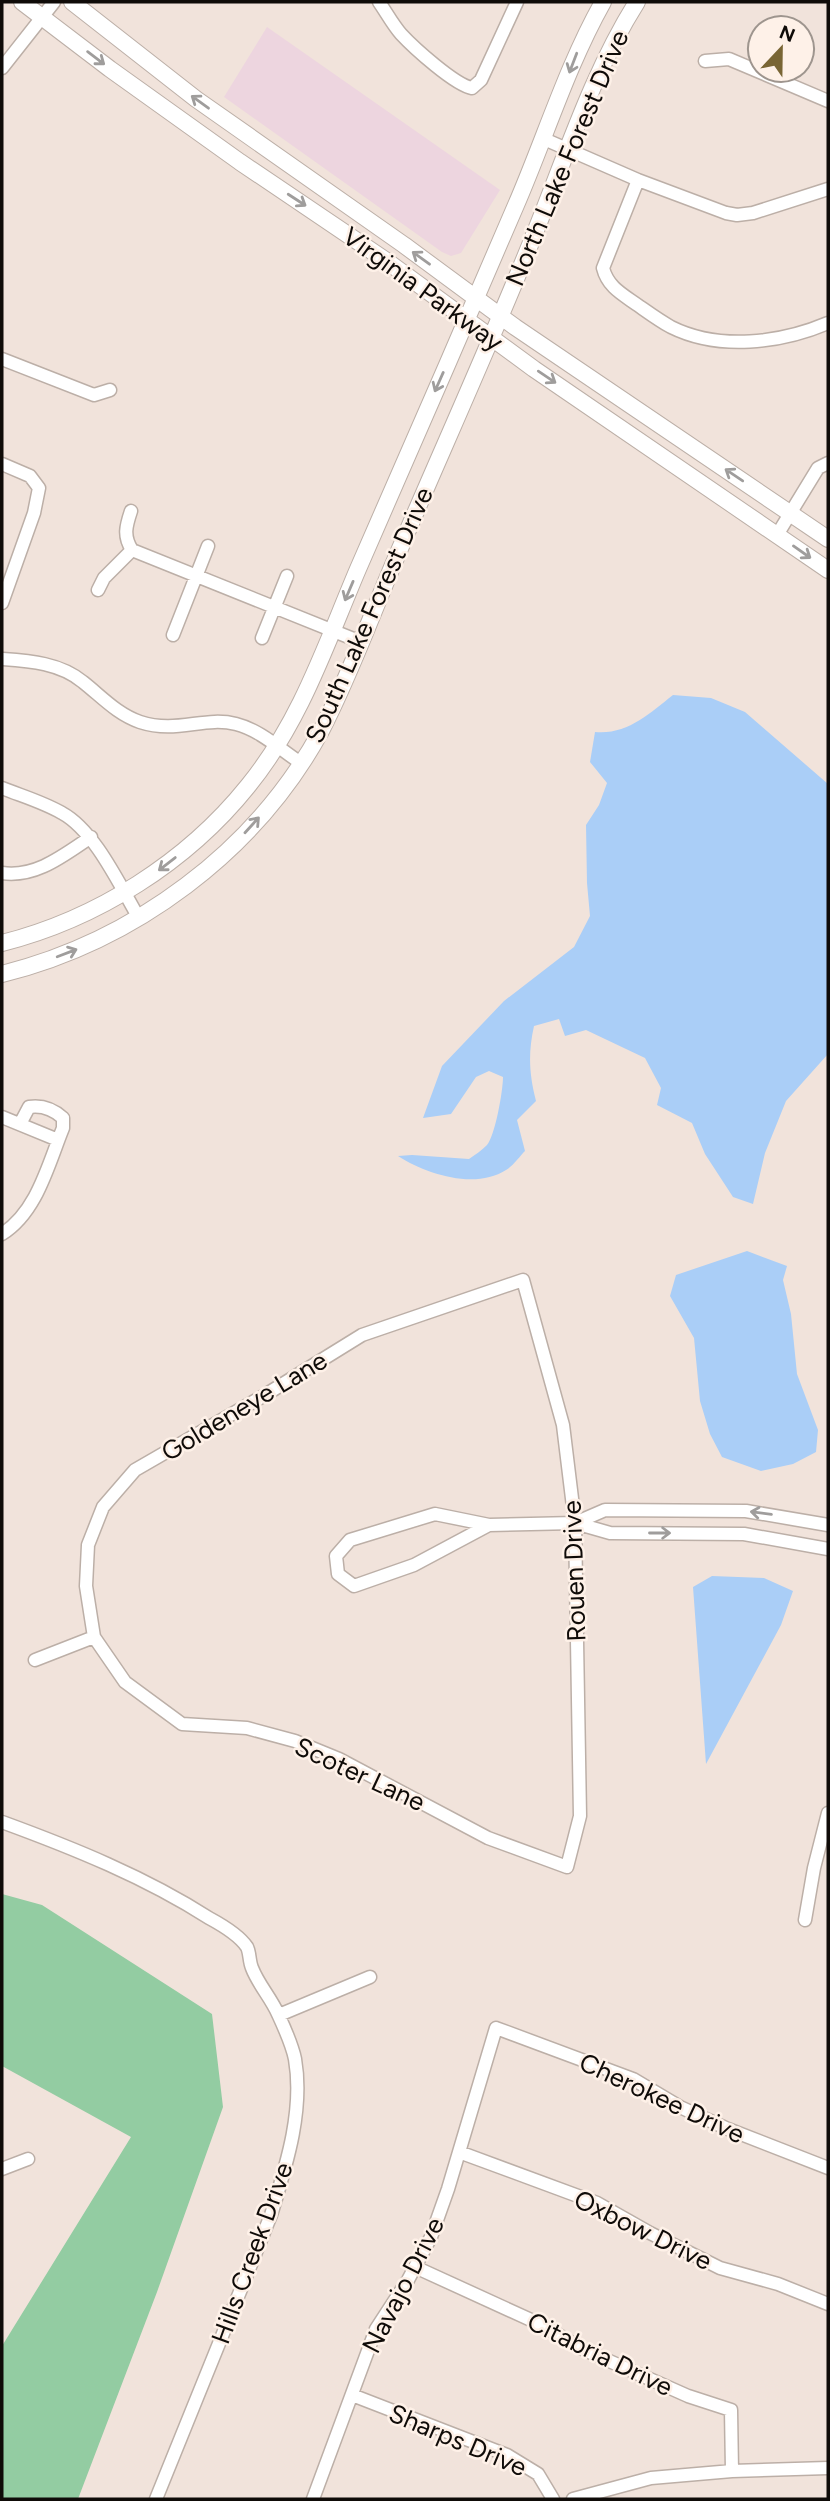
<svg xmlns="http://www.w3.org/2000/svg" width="830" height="2501" font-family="Figtree,sans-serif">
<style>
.commercial{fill:#edd5df}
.green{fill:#93cca2}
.water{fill:#aacef7}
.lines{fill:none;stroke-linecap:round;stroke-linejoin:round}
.minor-casing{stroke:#bcafa7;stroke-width:15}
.secondary-casing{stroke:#bcafa7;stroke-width:18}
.minor{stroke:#fff;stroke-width:12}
.secondary{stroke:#fff;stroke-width:16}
.oneway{stroke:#9f9d9c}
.labels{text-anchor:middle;stroke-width:5;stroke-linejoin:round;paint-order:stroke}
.street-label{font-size:26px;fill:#0f0b08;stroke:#fef1e8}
</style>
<rect width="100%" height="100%" fill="#f1e3db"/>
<path class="commercial" d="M267,27L500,190L461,253L451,256L442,252L224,97Z"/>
<path class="green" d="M2,1894L42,1905L212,2014L223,2107L157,2292L78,2499H2V2346L131,2137L2,2066Z"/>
<path class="water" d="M673,695L711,698L745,712L828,784V1054L786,1101L765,1153L753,1204L733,1197L705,1154L692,1123L657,1105L661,1088L645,1058L586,1030L565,1036L559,1019L534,1026C528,1053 529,1074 536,1101L517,1120L525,1151C520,1156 513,1166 506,1170C475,1190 426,1174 398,1156L412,1155L469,1159C475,1155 482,1150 487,1145C495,1136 503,1091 503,1077L489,1071L476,1077L451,1114L423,1118L442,1066L504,1001L574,947L590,916L587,883L586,825L599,805L607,783L590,762L595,732C627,735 649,714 673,695Z
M747,1251L787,1266L783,1280L791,1314L797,1374L818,1430L816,1452L793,1464L761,1471L722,1457L710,1434L700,1401L694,1338L670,1296L676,1275Z
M712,1576L764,1578L793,1591L781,1625L706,1764L693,1587Z"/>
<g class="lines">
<defs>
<path id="minor" d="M379,2C386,12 393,25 401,34C414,48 455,85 472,88L481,80L517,2
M705,61L729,59L828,101
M2,68L54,2
M544,139L638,180L726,213L737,215L753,213L828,189
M638,180L603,268C608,288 624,295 639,306C649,313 660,321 671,327C719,351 781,343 828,323
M2,359L94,395L110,390
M2,464L30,476L39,488L34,513L2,603
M131,511C126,526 123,536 132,550
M777,535L818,468L828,463
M98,590L104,578L132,550L361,642
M173,635L208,546
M262,638L287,576
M2,659C30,661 60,663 83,682C102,697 117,714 140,722C177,734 204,716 236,724C260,730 281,750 301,763
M2,788C22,796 43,802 62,813C95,831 120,886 139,918
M2,873C36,878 64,855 91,837
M2,1117L58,1140
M2,1234C37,1212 48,1165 63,1128V1118C53,1109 42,1105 29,1107L20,1124
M523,1280L563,1425L575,1523L580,1816L567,1867L488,1838L339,1759L295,1741L247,1728L182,1724L125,1682L94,1637L86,1586L88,1545L103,1507L135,1470L265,1395L362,1335Z
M575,1523L605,1510L746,1511L828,1525
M489,1525L435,1514L350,1540L336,1556L338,1574L354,1586L414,1565L489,1525L575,1523L610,1533L744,1534L828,1549
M35,1660L94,1637
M2,1822C73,1848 145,1877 209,1918C222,1925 239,1935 247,1947C250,1953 249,1961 252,1968C258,1984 271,1998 278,2014C284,2027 292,2044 295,2059C304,2111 286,2166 271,2215L156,2499
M805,1920L814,1868L828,1813
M279,2015L370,1977
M459,2152L597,2203L650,2233L720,2268L778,2284L828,2304
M2,2169L28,2159
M415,2267L542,2325L580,2348L688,2396L731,2410L732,2471
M352,2395L507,2455L538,2474L553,2499
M313,2499L376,2329L408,2280L431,2237L448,2189L496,2028L633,2079L680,2107L728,2129L828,2168
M573,2499L651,2478L732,2471L828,2468"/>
<path id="secondary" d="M22,2L110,69L240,162L388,262L534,369L828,570
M72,2L196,99L404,245L515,327L828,539
M2,943C97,919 187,862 248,786C301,721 326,644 358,569C411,447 464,327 516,205C545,138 567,66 603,2
M2,974C134,941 255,852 321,731C350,675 371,616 396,558C441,452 489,347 532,240C564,162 592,73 637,2"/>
</defs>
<use href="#minor" class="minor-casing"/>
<use href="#secondary" class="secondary-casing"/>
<use href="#minor" class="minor"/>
<use href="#secondary" class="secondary"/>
</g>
<defs><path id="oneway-shaft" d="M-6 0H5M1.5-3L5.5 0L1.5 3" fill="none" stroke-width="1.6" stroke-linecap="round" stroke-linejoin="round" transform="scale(1.75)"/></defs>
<g class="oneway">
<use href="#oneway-shaft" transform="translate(96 58) rotate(37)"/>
<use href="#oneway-shaft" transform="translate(573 63) rotate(111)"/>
<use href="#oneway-shaft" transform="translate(200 102) rotate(-144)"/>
<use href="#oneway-shaft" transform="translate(297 200) rotate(33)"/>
<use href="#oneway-shaft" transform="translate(421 258) rotate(-144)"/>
<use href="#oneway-shaft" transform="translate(547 377) rotate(34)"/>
<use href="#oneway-shaft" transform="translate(439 382) rotate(114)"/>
<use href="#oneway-shaft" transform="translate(734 475) rotate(-146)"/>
<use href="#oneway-shaft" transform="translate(802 552) rotate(35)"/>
<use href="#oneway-shaft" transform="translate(349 591) rotate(113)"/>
<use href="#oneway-shaft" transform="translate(252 825) rotate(-48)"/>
<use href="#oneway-shaft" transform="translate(167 864) rotate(142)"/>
<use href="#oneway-shaft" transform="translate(67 953) rotate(-21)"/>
<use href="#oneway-shaft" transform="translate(761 1513) rotate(-173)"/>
<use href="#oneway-shaft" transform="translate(660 1533)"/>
</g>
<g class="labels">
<g class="street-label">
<text transform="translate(567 158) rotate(-67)" y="9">North Lake Forest Drive</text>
<text transform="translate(423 289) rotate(36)" y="9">Virginia Parkway</text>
<text transform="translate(369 615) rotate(-66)" y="9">South Lake Forest Drive</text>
<text transform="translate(244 1406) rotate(-31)" y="9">Goldeneye Lane</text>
<text transform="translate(574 1571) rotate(-92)" y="9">Rouen Drive</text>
<text transform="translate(360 1774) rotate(25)" y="9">Scoter Lane</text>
<text transform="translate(662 2098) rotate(25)" y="9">Cherokee Drive</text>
<text transform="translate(643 2230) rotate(26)" y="9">Oxbow Drive</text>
<text transform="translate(252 2253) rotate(-70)" y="9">Hills Creek Drive</text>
<text transform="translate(403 2285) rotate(-63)" y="9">Navajo Drive</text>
<text transform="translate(600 2354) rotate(26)" y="9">Citabria Drive</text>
<text transform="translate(458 2440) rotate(23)" y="9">Sharps Drive</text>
</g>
</g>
<rect width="830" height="2501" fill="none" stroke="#0f0b08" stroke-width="7"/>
<g transform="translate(781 49) rotate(22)"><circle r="33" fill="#fef1e8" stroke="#9e958e" stroke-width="2"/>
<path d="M0-5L12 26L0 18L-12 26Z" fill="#796534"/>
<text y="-10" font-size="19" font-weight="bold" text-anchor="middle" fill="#0f0b08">N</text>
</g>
</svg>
